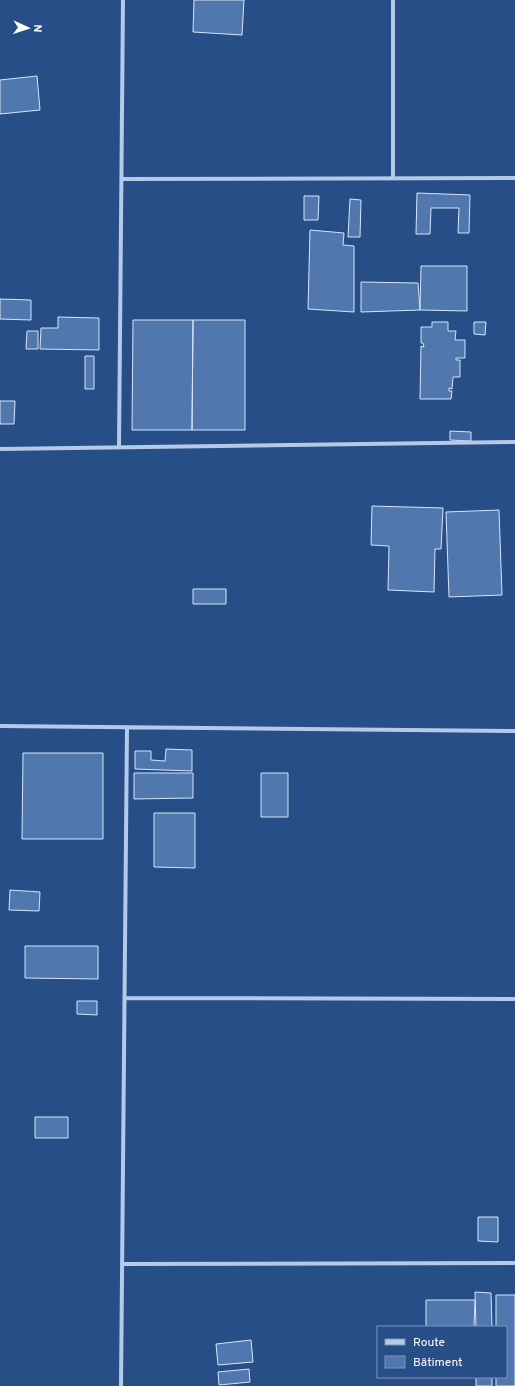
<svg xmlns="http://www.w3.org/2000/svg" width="515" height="1386" font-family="Overpass,sans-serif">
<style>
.building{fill:#5177af;stroke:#d8e5f7}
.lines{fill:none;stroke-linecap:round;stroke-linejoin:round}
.minor{stroke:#b4cae8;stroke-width:4}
</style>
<rect width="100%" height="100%" fill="#284e87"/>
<path class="building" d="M194,0H244L242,35L193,32Z
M37,76L40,110L0,114V80Z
M417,193L470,195L469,233H458L459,208H431L430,234H416Z
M304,196H319L318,220H304Z
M350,199L361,200L360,237H348Z
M310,230L344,233L343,245L354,246V312L308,309Z
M421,266H467V311L420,310Z
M361,282L418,283L420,310L361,312Z
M0,299L31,300V320L0,319Z
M58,317L99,318V350L40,349L41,328H58Z
M133,320H193L192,430H132Z
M193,320H245V430H192Z
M432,322H448V331H456L455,340H465V358H456V360H460V377H453L452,389L449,388V391H452L451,399H420L421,346L424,347L423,343H421V327H432Z
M474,322H486L485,335L474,334Z
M27,331H38V349H26Z
M85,356H94V389H85Z
M0,401H15L14,424H0Z
M450,431L471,432V441L450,440Z
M372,506L443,508L441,549H435L434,592L388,590L389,546L371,545Z
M499,510L502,595L449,597L446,512Z
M193,589H226V604H193Z
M166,749L192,750V771L135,769V751H151V760L165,761Z
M23,753H103V839H22Z
M134,773H193V798L134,799Z
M261,773H288V817H261Z
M154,813H195V868L154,867Z
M10,890L40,892L39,911L9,910Z
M25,946H98V979L25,978Z
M77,1001H97V1015L77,1014Z
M35,1117H68V1138H35Z
M478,1217H498V1242L478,1241Z
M475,1292L491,1293L492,1327H476Z
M496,1295H515V1386H496V1377H506V1327H496Z
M426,1300H475L474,1327H426Z
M251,1340L253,1362L218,1365L216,1344Z
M249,1369L250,1382L219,1385L218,1372Z
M476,1377H492V1386H476Z"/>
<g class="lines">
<path class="minor" d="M393,178V0
M122,179L515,178
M119,447L123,0
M0,449L515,442
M0,726L515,731
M125,998L515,999
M122,1264L515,1263
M121,1386L127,727"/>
</g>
<rect x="377" y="1326" width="130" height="52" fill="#284e87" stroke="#7e95b7"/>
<rect x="385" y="1339" width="20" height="6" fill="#b4cae8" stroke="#7e95b7"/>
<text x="413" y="1346" font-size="12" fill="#ffffff">Route</text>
<rect x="385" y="1356" width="20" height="12" fill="#5177af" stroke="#7e95b7"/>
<text x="413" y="1366" font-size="12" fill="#ffffff">Bâtiment</text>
<g transform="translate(28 28) rotate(93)" stroke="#284e87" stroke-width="3" paint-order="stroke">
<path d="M0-3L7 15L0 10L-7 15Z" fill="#ffffff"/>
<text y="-6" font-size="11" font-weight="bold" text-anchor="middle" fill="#ffffff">N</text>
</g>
</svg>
